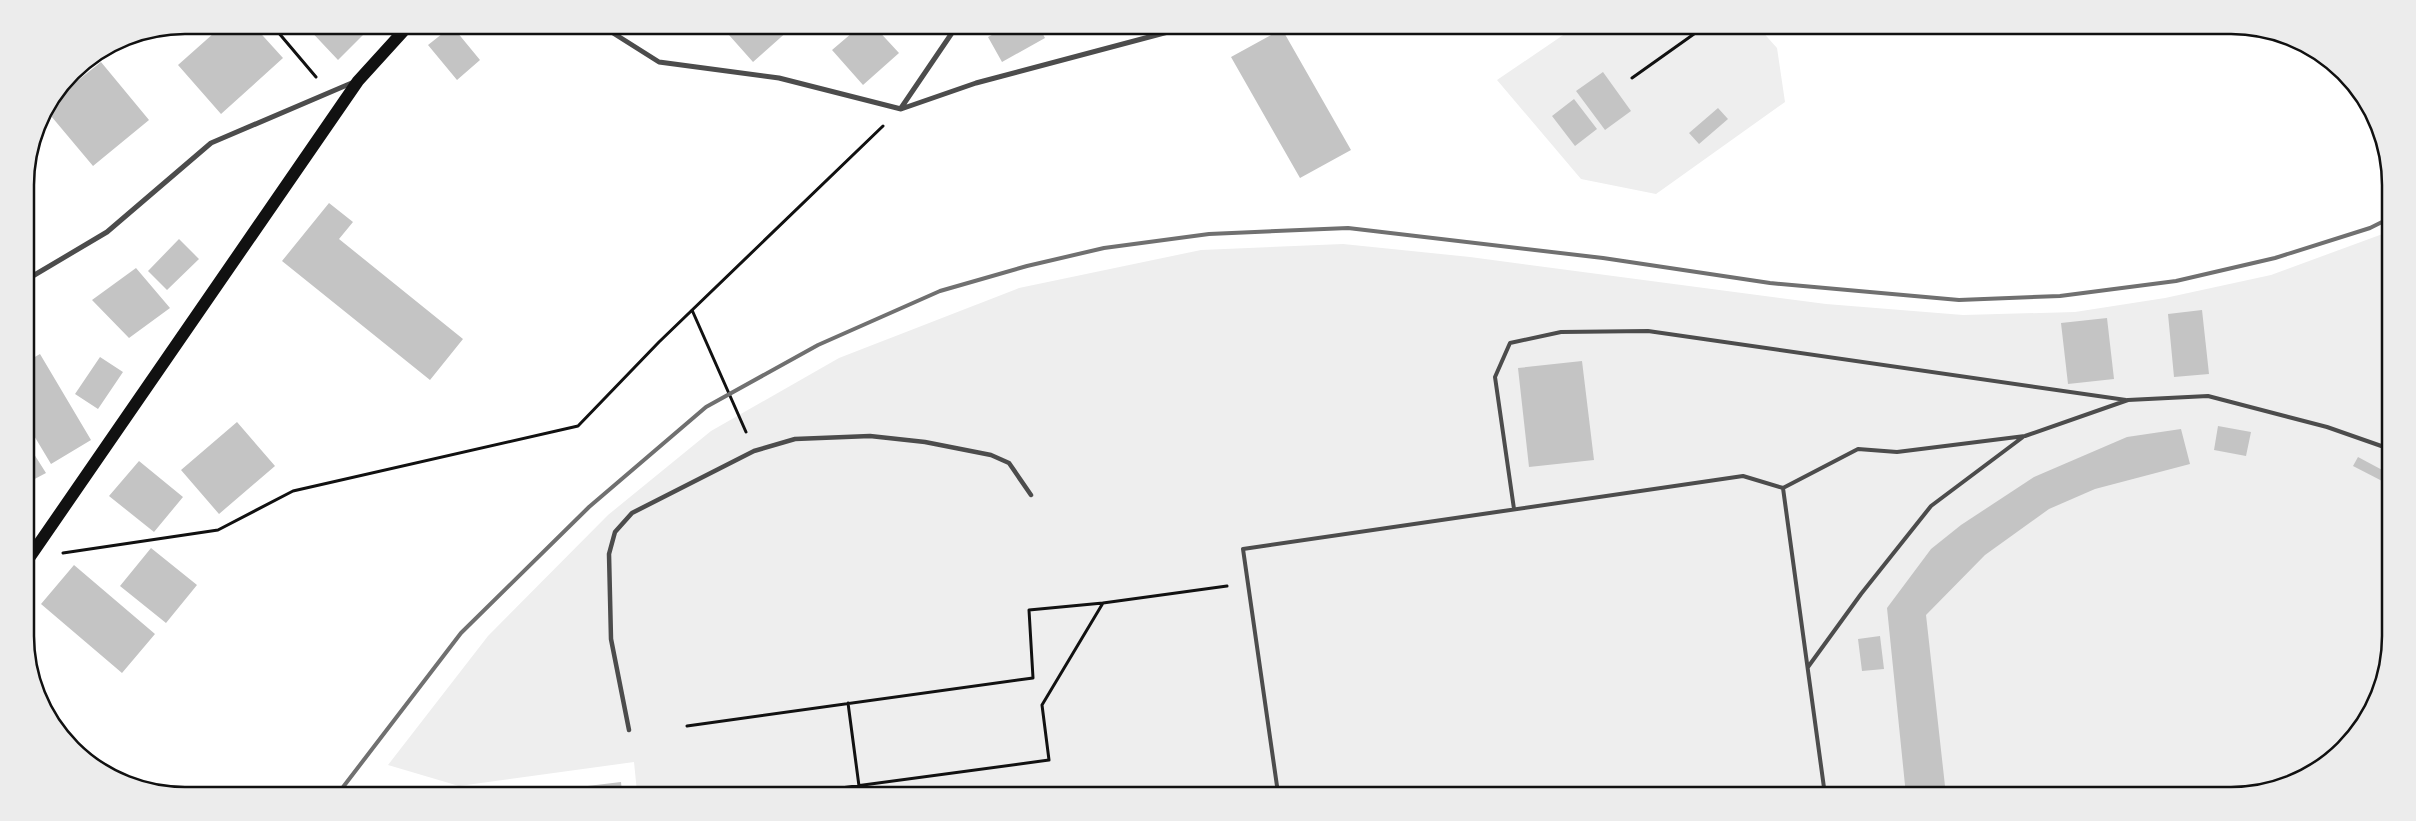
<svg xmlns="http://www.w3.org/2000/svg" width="2416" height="821" font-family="'Nunito Sans',sans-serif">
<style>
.green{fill:#eee}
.building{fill:#c4c4c4}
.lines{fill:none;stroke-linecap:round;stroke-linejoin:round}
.path{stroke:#111;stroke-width:3}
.service{stroke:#4c4c4c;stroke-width:4}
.pedestrian{stroke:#4c4c4c;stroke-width:4.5}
.minor{stroke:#4c4c4c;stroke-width:5}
.primary{stroke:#111;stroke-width:12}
.rail{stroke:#707070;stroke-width:4}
.rim{fill:none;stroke:#111;stroke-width:2.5}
</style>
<rect width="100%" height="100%" fill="#fff"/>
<path class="green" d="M1572,29H1760L1777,48L1785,102L1656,194L1581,179L1497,80Z
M2388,232L2385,678L2364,725L2329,763L2283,787L2242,796L637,792L634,762L459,786L388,765L488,636L608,515L711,431L839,358L1019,288L1201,250L1343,244L1470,257L1826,304L1963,315L2075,312L2165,298L2271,275Z"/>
<path class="building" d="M223,25H253L283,58L221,114L178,65Z
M305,25H373L338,60Z
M452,26L480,60L457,80L428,45Z
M721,26L786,27L789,30L753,62Z
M859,27H875L899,53L863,85L832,50Z
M1007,27H1039L1045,38L1002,62L988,37Z
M1282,29L1351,150L1300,178L1231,57Z
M101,62L149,120L93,166L46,110L52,101Z
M1603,72L1631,111L1605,130L1576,91Z
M1574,99L1597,129L1575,146L1552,116Z
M1718,108L1728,119L1699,144L1689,133Z
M329,203L353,222L339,239L463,339L430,380L282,261Z
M179,239L199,259L167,290L148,271Z
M136,268L170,308L129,338L92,300Z
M2202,310L2209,374L2174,377L2168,314Z
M2107,318L2114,379L2068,384L2061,323Z
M40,354L91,440L51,464L27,424L26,362Z
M100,357L123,372L98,409L75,394Z
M1582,361L1594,460L1529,467L1518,368Z
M237,422L275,466L219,514L181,470Z
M2218,426L2251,432L2246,456L2214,450Z
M2181,429L2190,464L2095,489L2049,509L1985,555L1926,615L1946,795H1906L1887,608L1931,549L1961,525L2034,477L2127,437Z
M27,443L46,473L27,483Z
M2358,457L2386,472V483L2353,466Z
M139,461L183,497L154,532L109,496Z
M151,548L197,585L166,623L120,586Z
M74,565L155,634L122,673L41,604Z
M1880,636L1884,669L1862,671L1858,639Z
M621,782L622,792H554V790Z"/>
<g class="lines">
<path class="path" d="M272,25L316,77
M1632,78L1701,29
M692,310L746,432
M63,553L218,530L293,491L578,426L659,342L883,126
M848,703L859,786
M687,726L1033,678L1029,610L1103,603
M811,792L1049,760L1042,705L1103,603L1227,586"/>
<path class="service" d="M1514,509L1495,377L1510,343L1561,332L1648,331L2126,400
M1808,667L1861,594L1931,506L2023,437
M1278,793L1243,549L1743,476L1783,488
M1825,795L1783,488L1858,449L1897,452L2025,436L2128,400L2208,396L2327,427L2387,448"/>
<path class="pedestrian" d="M629,730L611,639L609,554L615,532L632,513L754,451L795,439L870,436L925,442L991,455L1009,463L1031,495"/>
<path class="minor" d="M602,26L659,62L779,78L901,109L976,83L1183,28
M901,108L956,27
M26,280L107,232L211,143L354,82"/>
<path class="primary" d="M27,561L358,81L408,26"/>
<path class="rail" d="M340,791L461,633L589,507L706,407L818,345L940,291L1027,266L1104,248L1209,234L1348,228L1603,258L1770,283L1959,300L2060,296L2176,281L2275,258L2370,228L2388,219"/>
</g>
<path d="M0 0H2416V821H0ZM185 34H2231A151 151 0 0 1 2382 185V636A151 151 0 0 1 2231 787H185A151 151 0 0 1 34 636V185A151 151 0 0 1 185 34Z" fill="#ececec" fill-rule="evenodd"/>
<path class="rim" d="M185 34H2231A151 151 0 0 1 2382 185V636A151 151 0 0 1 2231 787H185A151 151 0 0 1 34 636V185A151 151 0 0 1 185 34Z"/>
</svg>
